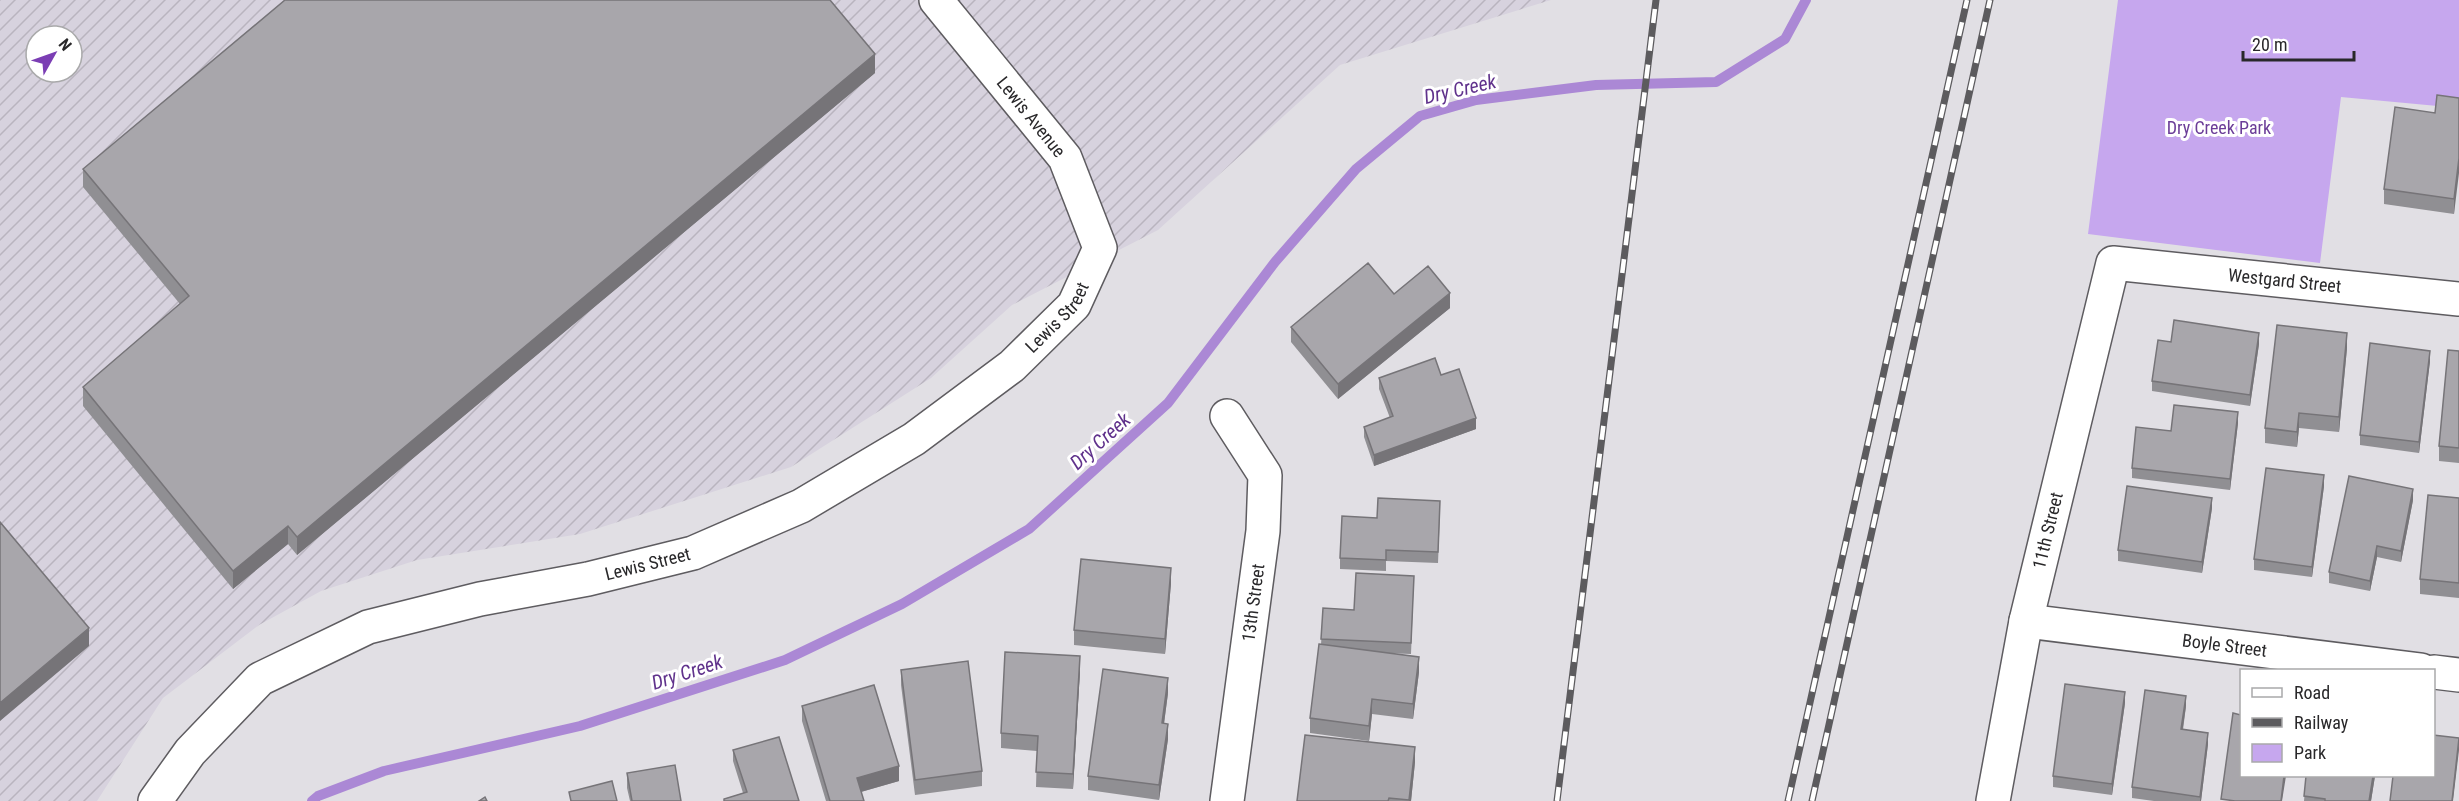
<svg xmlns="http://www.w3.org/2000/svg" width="2459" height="801" font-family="'Roboto Condensed',sans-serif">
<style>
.industrial{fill:url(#industrial-furrows);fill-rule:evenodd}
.park{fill:#c6a7ee}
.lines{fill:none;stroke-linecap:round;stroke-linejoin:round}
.stream{stroke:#ab88d5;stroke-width:10}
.minor-casing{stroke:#5e5c60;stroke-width:36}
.minor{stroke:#fff;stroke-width:33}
.rail-casing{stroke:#5c5b5e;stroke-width:7}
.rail{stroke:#fff;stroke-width:4.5;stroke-dasharray:14;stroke-linecap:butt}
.wall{fill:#908f93}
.shaded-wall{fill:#767478}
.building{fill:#a8a6ab;stroke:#767478;stroke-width:1.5}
.labels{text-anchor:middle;stroke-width:6;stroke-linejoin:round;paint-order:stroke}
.street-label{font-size:18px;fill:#29282a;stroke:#fff}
.park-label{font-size:18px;fill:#6b3d98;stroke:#fff}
.water-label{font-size:20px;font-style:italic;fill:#60328c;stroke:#fff}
</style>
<defs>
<pattern id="industrial-furrows" width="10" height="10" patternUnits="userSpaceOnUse" patternTransform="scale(1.5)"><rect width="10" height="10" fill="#d7d2de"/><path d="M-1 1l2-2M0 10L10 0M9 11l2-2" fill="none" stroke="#b9b4bf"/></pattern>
</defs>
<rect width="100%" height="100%" fill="#e1dfe4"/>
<path class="industrial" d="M0,0H1551L1340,65L1158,230L1012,305L931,378L791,467L580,534L417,560L321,591L259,625L163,698L97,801H0ZM36,36H72V72H36Z"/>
<path class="park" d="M2118,0H2459V108L2341,97L2320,263L2088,234Z"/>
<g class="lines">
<path class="stream" d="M312,801L318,796L384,771L580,726L785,660L902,604L1029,529L1168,403L1275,262L1356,169L1420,116L1476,100L1596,85L1716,82L1785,39L1806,0"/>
<defs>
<g id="minor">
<path id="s1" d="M2026,621L2421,670"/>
<path d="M2434,672L2459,675"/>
<path id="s2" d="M155,801L190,752L260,679L368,627L480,599L588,579L693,553L801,506L914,439L1012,366L1074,305L1100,248L1065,158L936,0"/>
<path id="s3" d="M1227,801L1263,531L1265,475L1227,416"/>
<path id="s4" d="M1993,801L2026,621L2113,263L2459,299"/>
</g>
</defs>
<use href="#minor" class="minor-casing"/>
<use href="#minor" class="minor"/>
<defs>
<path id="rail" d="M1557,801L1656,0
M1788,801L1967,0
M1812,801L1990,0"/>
</defs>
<use href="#rail" class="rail-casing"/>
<use href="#rail" class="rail"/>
</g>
<path class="wall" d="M875,73L297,555L288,544L233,589L83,406V387L180,304L83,187V169Z
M2459,98L2454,214L2384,204V189L2435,113Z
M1394,294L1450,308L1338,399L1291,342V327Z
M2259,344L2250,406L2152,391V381Z
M2347,348L2339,432L2299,428L2297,447L2265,443V428Z
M2459,351V463L2439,461V446Z
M2430,361L2419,453L2360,445V435Z
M1441,375L1476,429L1374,466L1364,437V427L1390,418L1379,389V378Z
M2238,423L2230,490L2132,478V468L2171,431Z
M2324,486L2312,577L2254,570V559Z
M2459,498V598L2420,594V579Z
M2413,500L2401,562L2377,557L2370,591L2329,583V572Z
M2212,508L2202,573L2118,561V550Z
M1440,512L1438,563L1386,561V571L1340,569V558L1377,518Z
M1414,576L1411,654L1384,653L1419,672L1413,719L1372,714L1369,741L1310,733V718L1321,645L1323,608L1354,610Z
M1171,583L1165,654L1074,645V630Z
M901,670L982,771V786L915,795L901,685Z
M1080,671L1073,789L1036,787L1037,751L1001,748V733Z
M1168,693L1164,724L1168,739L1159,800L1088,790V776Z
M2125,703L2112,795L2053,787V776Z
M802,706L899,781L861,792L864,801H826L802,721Z
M2186,706L2183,730L2208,744L2201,801H2154L2132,798V787Z
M733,750L799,801H724V799L743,793L733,761Z
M1415,762L1411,801H1297Z
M627,773L681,801H630L627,788Z
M2306,776H2375L2371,801H2304Z"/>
<path class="shaded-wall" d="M875,54V73L297,555V537Z
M2459,158V173L2454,214V199Z
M1450,293V308L1338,399V384Z
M2259,333V344L2250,406V395Z
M2347,333V348L2339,432V417Z
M2430,351V361L2419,453V442Z
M2238,412V423L2230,490V479Z
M2299,413V428L2297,447V432Z
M1476,418V429L1374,466V455Z
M2324,475V486L2312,577V567Z
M2413,489V500L2401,562V551Z
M2212,498V508L2202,573V562Z
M288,526V544L233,589V571Z
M2377,546V557L2370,591V581Z
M1171,568V583L1165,654V639Z
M89,628V646L0,721V703Z
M1080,656V671L1073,789V774Z
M1419,657V672L1413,719V704Z
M1168,678V693L1162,738V723Z
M2125,692V703L2112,795V784Z
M2186,696V706L2181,740V729Z
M1372,699V714L1369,741V726Z
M1168,724V739L1159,800V785Z
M2208,733V744L2201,801H2200Z
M2459,739V750L2453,801H2452Z
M1415,747V762L1411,801H1409Z
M899,766V781L857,793V778Z
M2284,776H2286L2282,801H2281Z
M2373,776H2375L2371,801H2369Z"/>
<path class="building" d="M285,0H830L875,54L297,537L288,526L233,571L83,387L189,296L83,169Z
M2437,95L2459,98V158L2454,199L2384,189L2395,107L2435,113Z
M1368,263L1394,294L1428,266L1450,293L1338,384L1291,327Z
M2174,320L2259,333L2250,395L2152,381L2158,340L2171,342Z
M2277,325L2347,333L2339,417L2299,413L2297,432L2265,428Z
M2370,343L2430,351L2419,442L2360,435Z
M2448,350L2459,351V448L2439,446Z
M1435,358L1441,375L1459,369L1476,418L1374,455L1364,427L1393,416L1379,378Z
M2174,405L2238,412L2230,479L2132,468L2136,427L2171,431Z
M2266,468L2324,475L2312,567L2254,559Z
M2349,476L2413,489L2401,551L2377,546L2370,581L2329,572Z
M2127,486L2212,498L2202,562L2118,550Z
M2428,495L2459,498V583L2420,579Z
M1378,498L1440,501L1438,552L1386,550V560L1340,558L1342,516L1377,518Z
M0,522L89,628L0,703Z
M1081,559L1171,568L1165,639L1074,630Z
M1356,573L1414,576L1411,643L1321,639L1323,608L1354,610Z
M1319,644L1419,657L1413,704L1372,699L1369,726L1310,718Z
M1005,652L1080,656L1073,774L1036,772L1038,736L1001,733Z
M968,661L982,771L915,780L901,670Z
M1103,669L1168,678L1162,723L1168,724L1159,785L1088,776Z
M2065,684L2125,692L2112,784L2053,776Z
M874,685L899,766L857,778L864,801H830L802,706Z
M2145,690L2186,696L2181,729L2208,733L2200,797L2132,787Z
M2233,713L2241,715V776H2284L2281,801H2235L2221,799Z
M1305,735L1415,747L1409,800L1389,798L1388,801H1297Z
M2433,735L2459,738L2452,801H2390L2393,776H2433Z
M779,737L799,801H724V799L747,792L733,750Z
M675,765L681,801H632L627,773Z
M2306,776H2373L2369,801H2325V799L2304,796Z
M612,781L617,801H571L569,792Z
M485,797L487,801H479Z"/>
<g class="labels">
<g class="street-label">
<text transform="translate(1031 117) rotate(51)" y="6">Lewis Avenue</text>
<text dy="6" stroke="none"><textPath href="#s4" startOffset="724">Westgard Street</textPath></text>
<text dy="6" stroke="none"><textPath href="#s2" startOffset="1053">Lewis Street</textPath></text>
<text dy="6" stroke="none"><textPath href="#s4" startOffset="276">11th Street</textPath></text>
<text dy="6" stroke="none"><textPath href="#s2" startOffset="568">Lewis Street</textPath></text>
<text dy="6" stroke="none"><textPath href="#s3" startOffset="200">13th Street</textPath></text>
<text dy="6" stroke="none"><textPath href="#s1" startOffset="200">Boyle Street</textPath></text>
</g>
<g class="park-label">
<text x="2219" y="134">Dry Creek Park</text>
</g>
<g class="water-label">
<text transform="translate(1460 89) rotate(-13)" y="7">Dry Creek</text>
<text transform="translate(1100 441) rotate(-42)" y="7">Dry Creek</text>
<text transform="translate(687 672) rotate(-18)" y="7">Dry Creek</text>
</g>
</g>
<rect x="2240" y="669" width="195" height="108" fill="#ffffff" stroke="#a9a9aa" stroke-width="1.5"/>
<rect x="2252" y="688" width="30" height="9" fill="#ffffff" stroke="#a9a9aa" stroke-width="1.5"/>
<text x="2294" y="699" font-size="18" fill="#29282a">Road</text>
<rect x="2252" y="718" width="30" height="9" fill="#5c5b5e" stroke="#a9a9aa" stroke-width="1.5"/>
<text x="2294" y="729" font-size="18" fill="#29282a">Railway</text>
<rect x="2252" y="744" width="30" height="18" fill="#c6a7ee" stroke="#a9a9aa" stroke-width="1.5"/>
<text x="2294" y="759" font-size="18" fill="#29282a">Park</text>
<g transform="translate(54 54) rotate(50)"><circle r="28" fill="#ffffff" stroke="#a9a9aa" stroke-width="1.5"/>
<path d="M0-4.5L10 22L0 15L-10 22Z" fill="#7b3eb4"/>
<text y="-9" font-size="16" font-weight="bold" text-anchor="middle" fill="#29282a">N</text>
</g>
<path d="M2243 51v9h111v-9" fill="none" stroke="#29282a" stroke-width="3"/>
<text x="2252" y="51" font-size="18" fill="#29282a" stroke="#ffffff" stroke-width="4.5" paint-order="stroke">20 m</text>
</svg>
